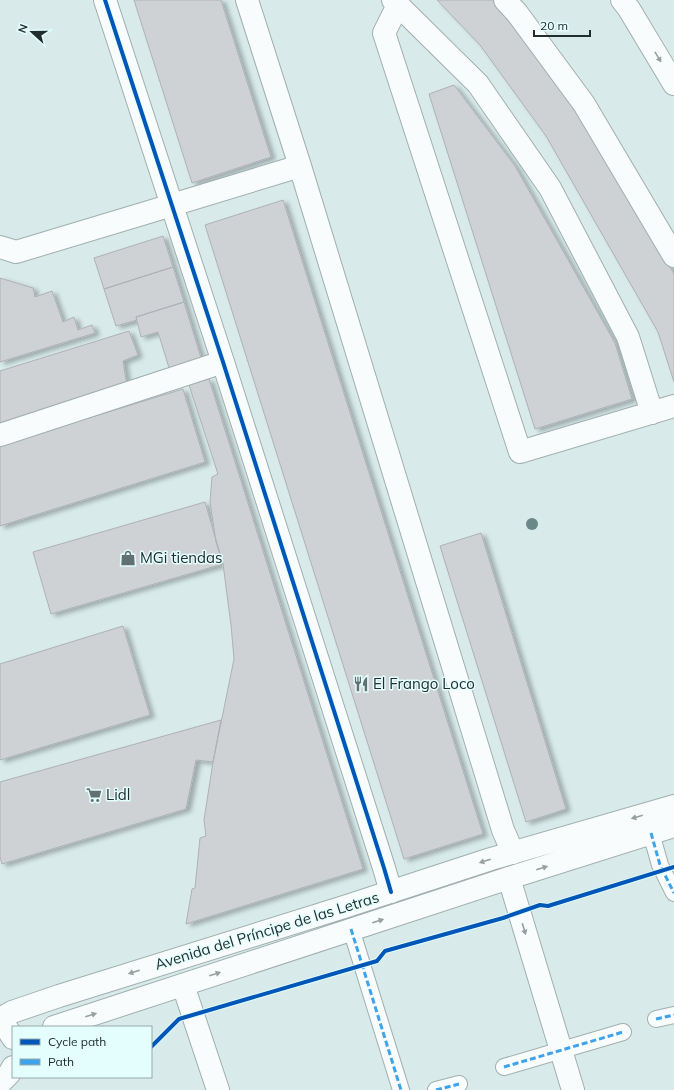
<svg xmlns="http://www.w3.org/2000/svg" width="674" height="1090" font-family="Mulish,sans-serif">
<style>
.building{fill:#cfd2d5;stroke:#aeb1b5;filter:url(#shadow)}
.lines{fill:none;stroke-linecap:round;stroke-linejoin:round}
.pedestrian-casing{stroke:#a0afaf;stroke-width:18}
.minor-casing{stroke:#a0afaf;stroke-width:24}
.tertiary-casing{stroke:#a0afaf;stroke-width:24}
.secondary-casing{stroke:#a0afaf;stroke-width:24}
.pedestrian{stroke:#f9fcfc;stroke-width:16}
.minor{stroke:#f9fcfc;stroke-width:22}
.tertiary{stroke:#f9fcfc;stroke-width:22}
.secondary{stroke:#f9fcfc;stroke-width:22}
.quiet{stroke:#3ea3eb;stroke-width:3;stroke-dasharray:6 3;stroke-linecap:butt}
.cycleway-casing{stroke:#e3fefd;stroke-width:6}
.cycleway{stroke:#0057b8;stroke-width:4}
.tree{fill:#6b8888}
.oneway{fill:#989f9f}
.labels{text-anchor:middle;stroke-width:3;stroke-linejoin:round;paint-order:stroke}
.poi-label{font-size:15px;fill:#212e2e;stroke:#e3fefd;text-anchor:start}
.street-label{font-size:15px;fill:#212e2e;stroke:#e3fefd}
</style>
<defs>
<filter id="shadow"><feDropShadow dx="4.5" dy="2.5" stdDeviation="2" flood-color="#0004"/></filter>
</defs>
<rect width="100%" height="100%" fill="#d8eaea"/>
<path class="building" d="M134,0H221L271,157L192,183Z
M437,0H494L512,19L582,113L674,274V382L658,332L546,136L480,45Z
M454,85L515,166L615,343L632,399L535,429L429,94Z
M283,200L483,834L404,859L205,225Z
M163,236L173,267L104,289L94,258Z
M173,267L184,302L136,317L137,320L116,326L104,289Z
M0,278L33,288L35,297L52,291L63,322L74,317L78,330L92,325L95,333L0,362Z
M184,302L202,361L170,371L158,332L141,337L136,317Z
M129,331L138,355L123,361L127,386L0,425V371Z
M209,379L363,869L186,924L192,889L195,888L200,838L206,836L204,820L213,762L234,659L231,625L223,564L216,542L210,502L212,477L218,474L189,385Z
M183,389L205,462L0,526V445Z
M205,502L223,564L51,614L33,552Z
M481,533L566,809L526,822L440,546Z
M123,626L150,715L0,760V664Z
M221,720L213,762L196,760L186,809L2,864L0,857V782Z"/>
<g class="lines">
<defs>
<path id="pedestrian" d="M651,833L660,865L674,893
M351,929L401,1090
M656,1019L674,1015
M504,1067L623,1032
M436,1090L459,1084"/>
<path id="minor" d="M105,0L223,362L384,868L391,892
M247,0L300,166L503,830L513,853
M393,0L478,84L550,188L628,337L652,413
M505,0L517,13L584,104L674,256
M398,5L384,33L520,452L674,406
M0,247L16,252L172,205L300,166
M0,435L223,362
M509,878L573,1090
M183,985L218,1090"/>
<path id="tertiary" d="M622,0L629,9L674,84
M0,1019L12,1012L59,996L344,907L491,859L674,806
M54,1027L509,878L674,826"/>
<path id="secondary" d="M0,1022L6,1027L13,1038
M0,1083L9,1074L13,1067"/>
</defs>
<use href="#pedestrian" class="pedestrian-casing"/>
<use href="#minor" class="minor-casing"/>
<use href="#tertiary" class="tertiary-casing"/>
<use href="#secondary" class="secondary-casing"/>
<use href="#pedestrian" class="pedestrian"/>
<use href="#minor" class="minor"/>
<use href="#tertiary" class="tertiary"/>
<use href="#secondary" class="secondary"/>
<path class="quiet" d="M651,833L660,865L674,893
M351,929L401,1090
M656,1019L674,1015
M504,1067L623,1032
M436,1090L459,1084"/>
<defs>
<path id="cycleway" d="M105,0L223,362L384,868L391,892
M151,1047L179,1019L377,961L385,951L503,918L540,905L548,906L674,867"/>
</defs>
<use href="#cycleway" class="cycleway-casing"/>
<use href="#cycleway" class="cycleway"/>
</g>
<circle class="tree" cx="532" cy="524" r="6"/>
<defs><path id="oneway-solid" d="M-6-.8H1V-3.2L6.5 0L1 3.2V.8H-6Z"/></defs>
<g class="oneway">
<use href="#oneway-solid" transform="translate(658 57) rotate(59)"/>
<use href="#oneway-solid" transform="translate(637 817) rotate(164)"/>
<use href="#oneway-solid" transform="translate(485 861) rotate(162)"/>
<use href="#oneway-solid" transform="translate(542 868) rotate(-17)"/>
<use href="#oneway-solid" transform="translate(378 921) rotate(-18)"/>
<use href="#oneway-solid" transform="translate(524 929) rotate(73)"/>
<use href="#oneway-solid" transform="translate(134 972) rotate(162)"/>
<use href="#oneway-solid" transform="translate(215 974) rotate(-18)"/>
<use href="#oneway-solid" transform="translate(91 1015) rotate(-18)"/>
</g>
<defs>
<symbol id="shop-bare" viewBox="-9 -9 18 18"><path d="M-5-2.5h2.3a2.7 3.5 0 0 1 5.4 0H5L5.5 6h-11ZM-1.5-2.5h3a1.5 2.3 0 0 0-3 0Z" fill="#617070" stroke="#e3fefd" stroke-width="2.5" paint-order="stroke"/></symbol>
<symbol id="restaurant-bare" viewBox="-9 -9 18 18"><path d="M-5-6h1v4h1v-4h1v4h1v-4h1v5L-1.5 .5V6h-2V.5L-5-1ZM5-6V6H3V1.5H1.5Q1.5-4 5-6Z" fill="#617070" stroke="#e3fefd" stroke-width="2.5" paint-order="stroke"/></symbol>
<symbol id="supermarket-bare" viewBox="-9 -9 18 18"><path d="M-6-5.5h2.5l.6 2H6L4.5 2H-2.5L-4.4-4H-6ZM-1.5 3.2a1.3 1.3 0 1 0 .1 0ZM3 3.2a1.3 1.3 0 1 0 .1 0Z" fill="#617070" stroke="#e3fefd" stroke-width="2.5" paint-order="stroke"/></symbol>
</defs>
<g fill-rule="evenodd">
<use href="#shop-bare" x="117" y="547" width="22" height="22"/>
<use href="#restaurant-bare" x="350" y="673" width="22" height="22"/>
<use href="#supermarket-bare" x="83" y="784" width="22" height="22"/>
</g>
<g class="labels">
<g class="poi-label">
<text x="140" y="563">MGi tiendas</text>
<text x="373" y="689">El Frango Loco</text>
<text x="106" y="800">Lidl</text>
</g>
<g class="street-label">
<text transform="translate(267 931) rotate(-17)" y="5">Avenida del Príncipe de las Letras</text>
</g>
</g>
<rect x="12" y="1026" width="140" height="52" fill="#e3fefd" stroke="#95abaa"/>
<rect x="20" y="1039" width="20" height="6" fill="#0057b8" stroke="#95abaa"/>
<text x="48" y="1046" font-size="12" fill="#212e2e">Cycle path</text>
<rect x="20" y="1059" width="20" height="6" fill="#3ea3eb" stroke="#95abaa"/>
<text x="48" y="1066" font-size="12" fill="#212e2e">Path</text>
<g transform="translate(32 32) rotate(291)" stroke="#e3fefd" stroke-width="3" paint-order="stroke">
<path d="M0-3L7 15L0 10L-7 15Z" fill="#212e2e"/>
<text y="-6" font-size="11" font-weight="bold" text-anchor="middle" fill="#212e2e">N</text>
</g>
<path d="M534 30v6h56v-6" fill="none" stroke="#212e2e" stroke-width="2"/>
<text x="540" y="30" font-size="12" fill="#212e2e" stroke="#e3fefd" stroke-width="3" paint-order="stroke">20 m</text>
</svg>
